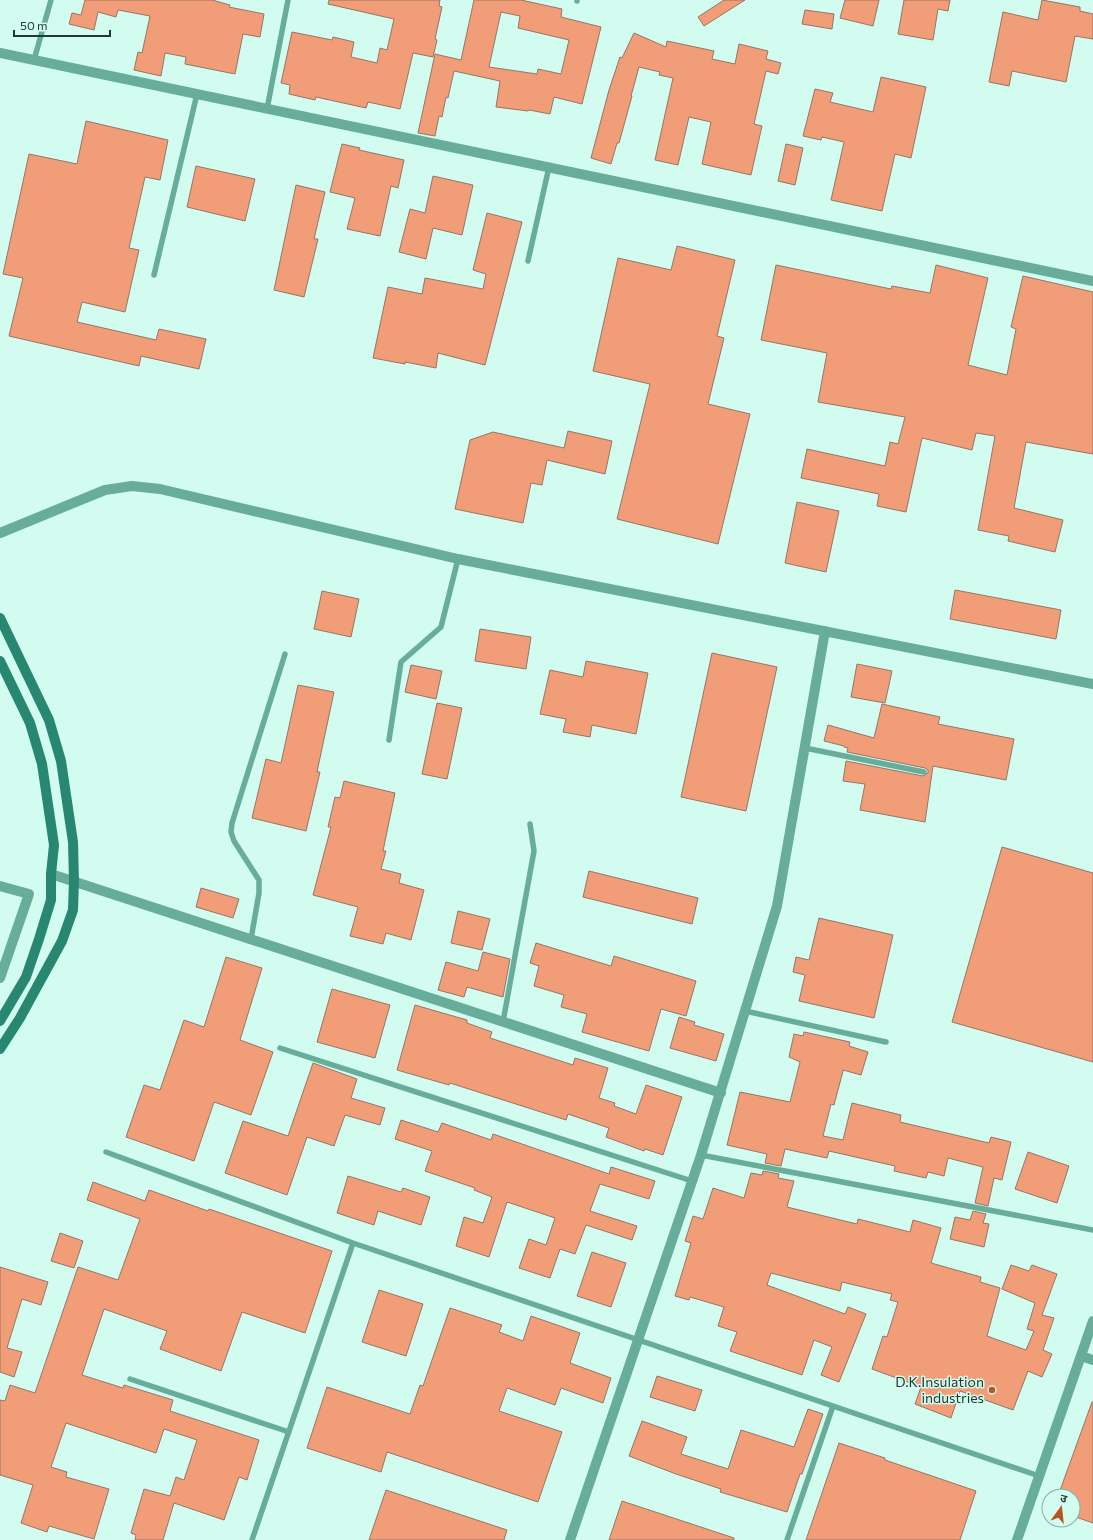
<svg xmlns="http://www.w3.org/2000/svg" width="1093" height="1540" font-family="Commissioner,'Noto Sans Devanagari',sans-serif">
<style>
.building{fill:#f09d78;stroke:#977566;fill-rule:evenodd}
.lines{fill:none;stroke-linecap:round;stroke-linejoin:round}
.lane{stroke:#67ad9a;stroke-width:5.5}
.street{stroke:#67ad9a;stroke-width:10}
.secondary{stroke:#288771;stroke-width:10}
.poi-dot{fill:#b85421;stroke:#d1fcef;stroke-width:1.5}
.labels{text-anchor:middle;stroke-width:3;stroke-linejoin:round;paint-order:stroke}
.poi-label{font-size:14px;fill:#263732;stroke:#d1fcef;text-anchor:end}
</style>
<rect width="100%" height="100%" fill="#d1fcef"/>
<path class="building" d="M85,0H212L230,5L229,7L264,14L260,37L243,34L235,74L185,64L186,57L165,53L161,76L134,70L138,52L142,53L150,16L118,10L116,17L98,12L94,30L69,24L72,13L81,15Z
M329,0H440L439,6L442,7L435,39L437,40L433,57L413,53L400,109L368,102L366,108L316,97L315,100L289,94L290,85L281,83L292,32L332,40L333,37L354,42L351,57L377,63L380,48L387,50L394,19L328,4Z
M474,0H521L562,9L561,17L601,27L582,104L554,97L550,114L529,110L528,111L496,107L500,81L454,71L448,98L446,97L442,117L439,116L435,136L418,133L435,54L461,60ZM501,12L520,16L518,28L569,40L561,74L538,69L537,74L489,67Z
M724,0H745L704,26L698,17Z
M845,0H879L873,26L840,18Z
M904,0H950L948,11L938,9L933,40L898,34Z
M1042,0L1080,7V11L1093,14V39L1075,36L1066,82L1012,71L1009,86L989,82L1003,12L1038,20Z
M805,10L834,14L832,29L802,24Z
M634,33L666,47L667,41L714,51L712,59L735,64L739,44L768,51L766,59L781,63L778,74L766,71L754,124L762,126L751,175L702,164L711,122L689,117L678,165L655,160L673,78L659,75L660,72L639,67L631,96H632L619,143H617L611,164L591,158L609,90L620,57L622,58Z
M881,77L926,87L911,158L895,154L882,211L831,200L844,142L822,137L821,140L803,136L815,89L833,93L830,102L873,112Z
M86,121L168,140L160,180L145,177L129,248L139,250L125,312L82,302L77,322L156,340L159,329L206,339L199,369L141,356L139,366L9,336L23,278L3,274L29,154L77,164Z
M342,144L360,148L359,150L404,160L398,188L391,186L380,236L347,229L355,198L330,192Z
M786,144L803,148L795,185L778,181Z
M196,166L255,179L245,221L187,207Z
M433,176L473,185L462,235L433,228L426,259L399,252L410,209L425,213Z
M296,185L325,192L314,239H318L304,297L274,290Z
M487,213L522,222L485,365L438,353L436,368L405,362V364L373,358L388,287L422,294L425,278L483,289L486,274L473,270Z
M677,246L735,260L717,336L724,338L708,404L750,414L718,544L617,519L650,384L593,371L618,258L671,270Z
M776,265L891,289L892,286L930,293L936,265L988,278L968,365L1007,375L1016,329L1011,327L1023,276L1093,292V454L1026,442L1014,508L1063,520L1055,552L1008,541L1009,536L978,530L995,436L976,433L972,450L922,438L906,512L877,506L879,494L801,478L807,449L885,466L890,442L898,444L905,417L818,402L827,353L761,340Z
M568,431L612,441L605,474L547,460L542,485L531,483L523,523L455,509L470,440L493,432L564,448Z
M797,502L839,511L826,572L785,563Z
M955,590L1061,610L1056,639L950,619Z
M322,591L359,599L351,637L314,629Z
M480,629L531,637L526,669L475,661Z
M712,653L777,667L746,811L681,797Z
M586,661L648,673L636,734L592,725L590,737L563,732L566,719L540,714L550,670L583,677Z
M857,664L892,671L885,703L851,697Z
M411,665L442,671L436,699L405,692Z
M298,685L334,692L317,772H320L306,831L252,818L266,759L281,763Z
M437,703L462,708L447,779L422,774Z
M882,704L940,717L938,724L1014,739L1006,780L933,766L925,822L860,810L865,784L843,781L846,761L923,776L928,773V770L925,768L847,752L848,748L844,747V746L824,741L828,725L874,738Z
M344,781L395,793L383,851H386L381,869L401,874L399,883L424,890L411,940L386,933L383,944L350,936L358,907L313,895L331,827H328L335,797L340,798Z
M1002,847L1093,873V1062L952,1022Z
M589,871L698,898L692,924L583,897Z
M201,888L239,899L233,918L196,907Z
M458,911L490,919L482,950L451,943Z
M819,918L893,935L874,1018L799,1001L805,975L793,972L796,957L809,960Z
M536,943L611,966L614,956L696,981L686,1016L661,1009L649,1051L582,1032L587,1014L561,1007L564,995L534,986L539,966L530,963Z
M483,952L510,959L503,997L467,987L464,997L438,990L446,962L478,971Z
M226,957L262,968L240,1040L273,1052L251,1115L214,1102L194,1161L126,1137L144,1085L160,1090L184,1020L204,1027Z
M332,989L390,1005L375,1058L317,1042Z
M415,1005L467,1020V1023L492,1032L490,1038L573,1065L575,1058L608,1068L599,1098L615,1103L614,1106L636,1114L646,1085L682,1097L663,1155L645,1149L644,1151L606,1137L609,1128L568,1114L566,1120L450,1083L449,1085L397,1070Z
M679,1017L695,1022L694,1025L724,1034L716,1061L670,1048Z
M804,1032L850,1042L849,1046L868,1052L861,1075L843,1070V1071L834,1105L831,1104L823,1136L843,1140L852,1103L901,1115L900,1122L989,1143L991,1137L1011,1142L1002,1180L994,1178L988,1206L975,1203L983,1167L948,1158L944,1176L928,1172L926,1178L894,1171L895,1166L829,1151L827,1158L785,1149L781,1166L765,1163L767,1154L727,1145L740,1092L790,1102L800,1062L789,1057L794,1034L803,1036Z
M313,1063L357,1079L351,1098L385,1108L380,1125L345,1115L334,1146L307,1137L287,1195L225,1173L243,1121L288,1136Z
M401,1120L438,1132L442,1123L491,1140L493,1134L609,1174L611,1167L655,1181L649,1199L600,1184L590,1211L637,1226L632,1240L586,1225L575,1254L560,1249L550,1278L519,1268L529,1239L546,1245L555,1218L507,1202L489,1257L456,1246L464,1217L483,1223L492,1197L474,1190L475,1188L425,1171L432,1151L395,1139Z
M1028,1152L1069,1166L1057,1203L1015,1189Z
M763,1171L779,1174L778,1178L794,1181L787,1207L857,1224L858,1219L910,1232L913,1220L941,1228L931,1263L981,1277L980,1282L1000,1288L987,1336L1026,1350L1034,1331L1027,1329L1035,1303L1002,1289L1011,1265L1029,1271L1032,1265L1057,1274L1042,1315L1054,1318L1043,1350L1052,1354L1042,1377L1028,1371L1013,1410L960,1391L951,1418L915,1404L921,1387L872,1369L883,1336L887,1337L898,1302L890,1300L892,1294L842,1282L840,1291L771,1273L767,1285L845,1314L848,1307L866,1314L839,1382L821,1375L832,1347L814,1340L802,1375L730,1351L737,1332L718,1326L724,1307L690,1297L689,1300L675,1296L691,1243L685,1241L693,1216L703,1219L713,1188L744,1198L751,1173L762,1175Z
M348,1176L401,1192L403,1188L430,1197L421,1225L378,1211L374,1225L337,1213Z
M93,1182L145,1201L149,1190L208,1211L209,1209L332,1251L305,1333L242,1312L221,1371L160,1349L167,1331L104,1309L82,1375L123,1388L124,1385L173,1400L170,1411L259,1440L247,1480L239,1477L224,1520L174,1503L163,1540H135L136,1535L131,1533L144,1489L170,1496L176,1477L184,1480L197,1440L164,1429L156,1453L66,1423L51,1467L67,1472L66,1477L109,1489L94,1539L49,1526L47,1532L21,1523L33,1485L0,1475V1400L5,1401L10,1385L35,1393L78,1267L118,1280L140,1219L87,1200Z
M973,1211L986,1214L983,1223L989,1224L984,1247L950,1239L955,1217L970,1220Z
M60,1233L83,1241L74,1268L51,1261Z
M592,1252L626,1263L611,1307L577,1296Z
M0,1267L48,1282L41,1305L22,1299L7,1348L22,1352L14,1377L0,1372Z
M379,1290L423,1304L406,1356L362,1342Z
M450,1308L502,1325L499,1332L523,1341L531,1316L580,1333L570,1363L611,1378L603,1403L561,1388L555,1405L507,1388L499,1411L562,1432L538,1502L387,1452L381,1472L307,1448L327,1387L410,1414L420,1385L423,1386Z
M657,1376L702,1390L695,1411L650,1397Z
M1092,1402H1093V1523L1073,1516V1496H1058Z
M808,1409L823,1414L802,1474H800L787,1512L720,1492L721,1489L676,1474L629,1456L642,1421L687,1437L681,1454L728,1469L741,1430L794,1447Z
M839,1443L885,1458V1460L976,1491L960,1540H806Z
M386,1490L507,1530L504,1540H369Z
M622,1501L734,1538V1540H609Z"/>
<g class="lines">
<path class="lane" d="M577,1V0
M34,60L51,0
M267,109L288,0
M528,261L549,167
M154,275L197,94
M389,740L401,662L441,627L458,559
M805,748L924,772
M251,939L259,893V880L234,841L231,832L232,823L285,654
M745,1011L886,1042
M503,1022L534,851L530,824
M280,1048L692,1181
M106,1152L353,1243L1039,1476
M701,1155L1093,1230
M130,1379L289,1432
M252,1540L353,1243
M787,1540L833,1406"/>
<path class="street" d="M0,53L1093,281
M0,533L105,490L132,486L160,489L458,559L1093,684
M51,874L721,1093
M0,886L29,894L0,978
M1081,1356L1093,1360
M570,1540L701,1155L777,906L825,631
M1017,1540L1093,1321"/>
<path class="secondary" d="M0,618L49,720L61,761L73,842L74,881L73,910L62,941L20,1018L0,1049
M0,661L30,723L42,764L54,845L51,874V900L39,939L26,977L0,1021"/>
</g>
<circle class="poi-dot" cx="992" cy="1390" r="4"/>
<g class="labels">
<g class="poi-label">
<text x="984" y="1387">D.K.Insulation<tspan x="984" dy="16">industries</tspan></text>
</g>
</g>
<g transform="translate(1061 1508) rotate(15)"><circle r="19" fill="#d1fcef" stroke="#8dada3"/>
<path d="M0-3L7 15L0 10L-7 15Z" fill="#b85421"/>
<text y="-6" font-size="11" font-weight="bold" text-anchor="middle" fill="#263732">उ</text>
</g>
<path d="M14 30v6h96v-6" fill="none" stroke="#263732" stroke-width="2"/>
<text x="20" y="30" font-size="12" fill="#263732" stroke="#d1fcef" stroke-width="3" paint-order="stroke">50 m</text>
</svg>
